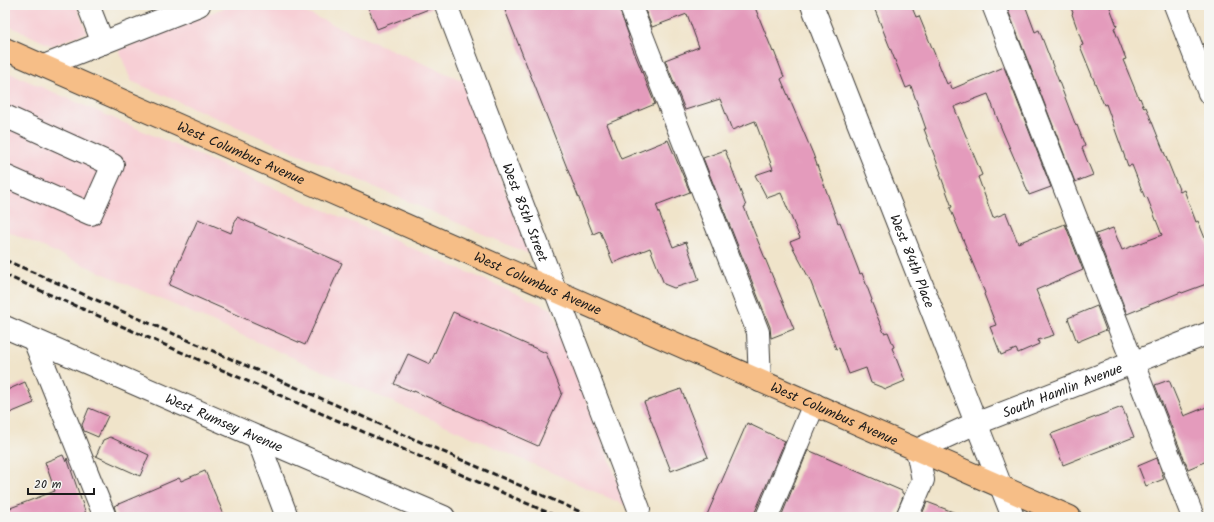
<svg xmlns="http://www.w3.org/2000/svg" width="1214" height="522" font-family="Kalam,sans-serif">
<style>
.built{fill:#f7cfd5}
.building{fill:#e49bbc}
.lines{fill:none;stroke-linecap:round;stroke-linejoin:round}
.minor-casing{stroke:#3c3a36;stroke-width:24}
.major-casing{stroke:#3c3a36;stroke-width:24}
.path{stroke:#3c3a36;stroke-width:2.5;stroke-dasharray:1 3;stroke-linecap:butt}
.minor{stroke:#fff;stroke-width:22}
.major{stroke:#f6be87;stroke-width:22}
.rail{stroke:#1c1c1c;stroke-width:3;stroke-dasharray:6 3;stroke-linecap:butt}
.labels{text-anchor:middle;stroke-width:3.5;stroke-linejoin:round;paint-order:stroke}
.street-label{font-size:14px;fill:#1c1c1c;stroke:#f6f6f2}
</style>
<rect width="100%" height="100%" fill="#f6f6f2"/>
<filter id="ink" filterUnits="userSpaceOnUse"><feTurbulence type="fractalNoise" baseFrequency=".025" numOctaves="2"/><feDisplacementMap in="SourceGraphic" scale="8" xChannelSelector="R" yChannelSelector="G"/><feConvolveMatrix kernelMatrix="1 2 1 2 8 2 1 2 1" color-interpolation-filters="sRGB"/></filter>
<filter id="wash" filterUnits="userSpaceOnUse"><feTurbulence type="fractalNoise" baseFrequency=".012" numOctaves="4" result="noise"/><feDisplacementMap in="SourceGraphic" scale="16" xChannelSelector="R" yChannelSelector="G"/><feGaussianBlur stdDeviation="0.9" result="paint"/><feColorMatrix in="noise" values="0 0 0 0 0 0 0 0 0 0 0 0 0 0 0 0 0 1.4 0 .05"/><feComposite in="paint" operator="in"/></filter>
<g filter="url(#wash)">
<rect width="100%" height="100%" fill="#f0e4ca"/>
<path class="built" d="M5,5H76L87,32L52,46L5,24Z
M231,5H288L464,81L529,254L131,81L119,50Z
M5,71L552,309L627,506L5,230Z"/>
<g id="blocks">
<path class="building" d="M367,5H434V7L377,29Z
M503,5H618L629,36L628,37L655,104L607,124L621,159L668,140L690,192L656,205L673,247L686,242L699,280L674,288L664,284L650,248L613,263L600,231L593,234Z
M643,5H754L773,52L774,51L784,77L781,79L813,154L838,223L840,222L860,274L862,273L872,300L871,301L884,333L888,332L894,347L892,348L905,381L886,389L871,383L866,368L849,374L839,348L836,349L810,280L790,242L800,238L781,193L767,198L755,175L773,169L755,121L732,130L720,99L685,110L665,60L699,47L687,14L652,27Z
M873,5H911L916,17L919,16L947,84L950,82L952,89L1004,67L1051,187L1029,195L1021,174L1002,130L988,94L954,107L982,175L978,177L993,218L1006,213L1018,243L1065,224L1083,270L1036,290L1054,335L1038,340L1039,344L1018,353L1016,349L1001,355L990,327L996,325L984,294L985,293L950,208L952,207L940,174L941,173L924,129H926L911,86L906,88Z
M1006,5H1025L1035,32L1039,30L1076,126L1077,125L1085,146L1082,148L1093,175L1075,182Z
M1070,5H1109L1117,26L1114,28L1126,59L1123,60L1139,99L1140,98L1144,108L1146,107L1180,192L1184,190L1196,222L1198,221L1209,248V283L1182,293L1181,292L1127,314L1096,234L1113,228L1122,250L1162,235L1147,197L1145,198L1132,165L1128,166L1106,104L1104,105L1080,46L1083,45L1072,14L1073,13Z
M725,150L746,206L744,207L794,329L771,338L770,327L703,158Z
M237,217L342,263L305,345L169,285L198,219L231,233Z
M1097,306L1106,330L1077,342L1068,318Z
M453,312L546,353L562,393L538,446L414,391V392L394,384L408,354L430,364Z
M1169,380L1184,416L1209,406V460L1188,469L1155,385Z
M25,382L34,403L5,415V391Z
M681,389L708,457L671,471L644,402Z
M1122,407L1134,437L1063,465L1051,434Z
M89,408L108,416L98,437L84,431L82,425Z
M747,423L785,441L755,512V517H706Z
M110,437L149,455L140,476L96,456L103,440Z
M808,450L902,491V493L904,494L895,517H781Z
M63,455L66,462L67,458L87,517H5V510L55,491L45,462Z
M1157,458L1164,479L1146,486L1138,466Z
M205,471L225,517H117L114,506L179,478L181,481Z
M927,502L961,515V517H921Z"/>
</g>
</g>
<g filter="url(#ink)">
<use href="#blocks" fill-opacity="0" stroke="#3c3a36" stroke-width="1"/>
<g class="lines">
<defs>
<g id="minor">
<path d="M88,5L103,43"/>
<path id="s1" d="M446,5L639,509"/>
<path d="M630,5L758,332L760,381"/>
<path id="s2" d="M812,5L1013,517"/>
<path d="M993,5L1193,517"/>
<path d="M1175,5L1209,93"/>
<path d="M44,66L199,5"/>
<path d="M5,116L113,165L91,214L5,176"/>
<path id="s3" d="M5,327L257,437L444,517"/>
<path d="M34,340L105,517"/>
<path d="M257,437L287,517"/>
<path d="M767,517L814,404"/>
<path id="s4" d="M907,517L923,480L917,450L965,428L1209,333"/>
</g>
<g id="major">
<path id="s5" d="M5,49L1070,517"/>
</g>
</defs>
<use href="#minor" class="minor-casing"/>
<use href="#major" class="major-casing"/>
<path class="path" d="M57,5L58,6"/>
<use href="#minor" class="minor"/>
<use href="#major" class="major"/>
<path class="rail" d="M5,260L592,517
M5,275L558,517"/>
</g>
</g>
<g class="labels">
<g class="street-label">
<text dy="5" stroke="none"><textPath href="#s5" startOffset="258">West Columbus Avenue</textPath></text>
<text dy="5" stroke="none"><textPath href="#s1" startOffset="222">West 85th Street</textPath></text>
<text dy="5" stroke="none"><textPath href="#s2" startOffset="275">West 84th Place</textPath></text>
<text dy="5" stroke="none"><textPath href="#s5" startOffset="582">West Columbus Avenue</textPath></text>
<text dy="5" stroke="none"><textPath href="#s4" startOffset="228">South Hamlin Avenue</textPath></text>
<text dy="5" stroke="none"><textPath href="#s5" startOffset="906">West Columbus Avenue</textPath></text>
<text dy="5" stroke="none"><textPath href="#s3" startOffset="239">West Rumsey Avenue</textPath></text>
</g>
</g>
<rect width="1214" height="522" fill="none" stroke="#f6f6f2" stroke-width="20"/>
<path d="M28 488v6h66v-6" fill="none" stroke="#1c1c1c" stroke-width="2"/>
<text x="34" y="488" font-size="12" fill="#1c1c1c" stroke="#f6f6f2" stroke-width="3" paint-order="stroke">20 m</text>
</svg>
